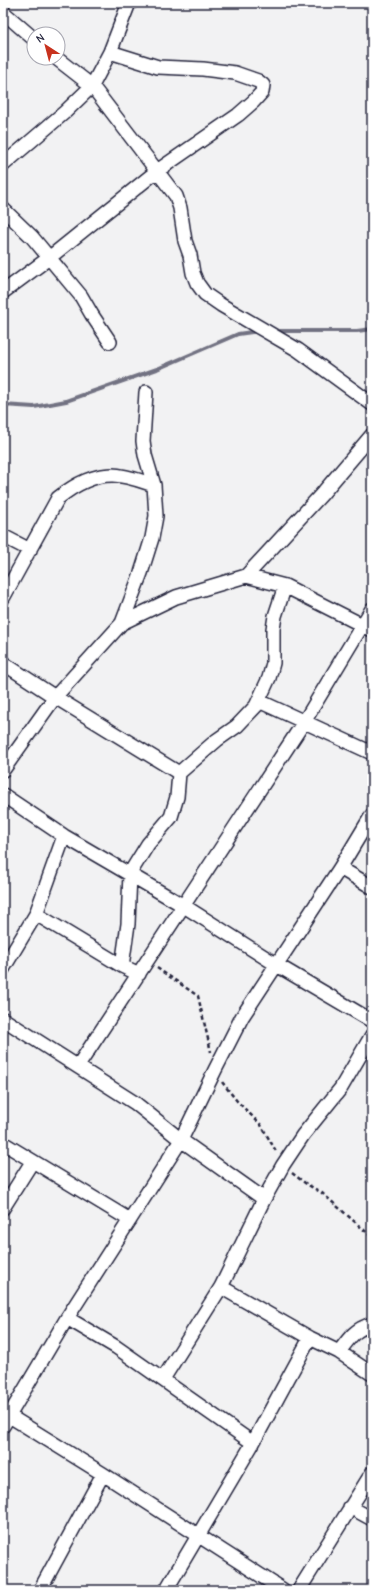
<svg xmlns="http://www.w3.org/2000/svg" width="375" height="1593" font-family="'Comic Neue',sans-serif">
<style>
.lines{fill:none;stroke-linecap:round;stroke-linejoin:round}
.stream{stroke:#727282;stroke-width:4}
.minor-casing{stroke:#22223b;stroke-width:16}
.path{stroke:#22223b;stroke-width:2.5;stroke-dasharray:4 3;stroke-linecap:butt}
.minor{stroke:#fff;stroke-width:13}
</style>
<rect width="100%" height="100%" fill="#f2f2f3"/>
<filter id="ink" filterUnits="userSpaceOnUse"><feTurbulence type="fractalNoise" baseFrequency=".025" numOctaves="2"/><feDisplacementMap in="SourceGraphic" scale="8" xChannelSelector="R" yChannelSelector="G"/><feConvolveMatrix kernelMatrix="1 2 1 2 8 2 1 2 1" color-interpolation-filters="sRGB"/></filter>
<g filter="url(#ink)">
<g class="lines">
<path class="stream" d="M274,331H357L372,329
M3,405L34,407L66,401L157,369L238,334L259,331"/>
<defs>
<path id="minor" d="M3,12L34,39
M56,58L92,86L176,196L180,208L185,241L190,255L193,273L197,283L205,294L221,305L298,350L372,404
M3,165L65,112L92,86L110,52L129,3
M3,209L32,237L81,296L92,315L110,342
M3,292L49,258L157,171L238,115L254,101L262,92L263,85L258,81L235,73L203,69L158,67L110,52
M3,536L30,550
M246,576L285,586L372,630
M3,598L58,498C73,486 93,475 112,475C126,475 141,481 154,485
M122,623L141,573L152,538L156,516L154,485L145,455L143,441L146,392
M3,663L55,697L179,773
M259,701L372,753
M3,770L55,697L122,623L176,597L246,576L321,495L372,435
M3,795L64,836L184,906L277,965L372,1021
M340,868L372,887
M36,914L122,966L139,974
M122,966L128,924L130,873L148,844L171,817L177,797L179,773L217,740L237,726L256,706L269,678L273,663V629L275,616L285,586
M3,969L36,914L64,836
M3,1019L135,1103L181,1140L264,1199
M78,1066L304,722L372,609
M3,1143L130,1220
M3,1208L32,1162
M221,1287L310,1338L339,1352L372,1374
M67,1318L116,1347L253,1443
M339,1352C349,1338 355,1329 372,1324
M163,1379L221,1287L264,1199L283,1165L303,1135L341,1088L372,1035
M3,1412L103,1474L283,1590
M3,1426L67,1318L181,1140L215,1070L242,1017L340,868L372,815
M350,1507L372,1519
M40,1590L103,1474
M166,1590L253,1443L310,1338
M299,1590L372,1473"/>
</defs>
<use href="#minor" class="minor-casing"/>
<path class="path" d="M157,968L198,996L211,1052
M222,1082L237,1101L261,1125L277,1153
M292,1173L305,1183L322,1193L372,1237"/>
<use href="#minor" class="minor"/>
</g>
</g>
<rect width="375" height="1593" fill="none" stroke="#fff" stroke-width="16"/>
<rect x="8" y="8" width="359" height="1577" fill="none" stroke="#22223b" stroke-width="1.5" filter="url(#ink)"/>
<g transform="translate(46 46) rotate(324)"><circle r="19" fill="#ffffff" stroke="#a7a7b1"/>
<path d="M0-3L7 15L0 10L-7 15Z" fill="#c8321e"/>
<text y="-6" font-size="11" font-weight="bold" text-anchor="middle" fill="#22223b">N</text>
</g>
</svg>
